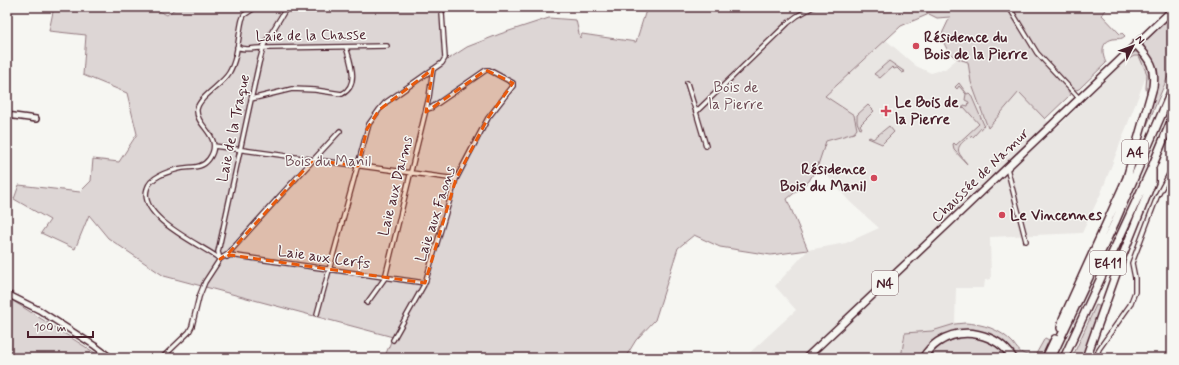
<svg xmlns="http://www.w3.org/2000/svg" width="1179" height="365" font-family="Mynerve,sans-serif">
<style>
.built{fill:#e9e6e3}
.green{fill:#ddd6d5;stroke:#947a80}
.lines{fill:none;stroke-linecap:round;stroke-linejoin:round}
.street-casing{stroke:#4a1f2b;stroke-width:6}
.secondary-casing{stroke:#4a1f2b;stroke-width:8}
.primary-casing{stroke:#4a1f2b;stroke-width:9}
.highway-casing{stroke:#4a1f2b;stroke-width:10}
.street{stroke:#f6f6f2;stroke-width:3.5}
.secondary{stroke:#f6f6f2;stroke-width:5}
.primary{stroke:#f6f6f2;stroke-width:6}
.highway{stroke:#f6f6f2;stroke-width:7}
.marked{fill:#e8590c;fill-opacity:0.2;stroke:#e8590c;stroke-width:3;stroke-dasharray:8 5;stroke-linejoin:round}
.poi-dot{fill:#d1495b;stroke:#f6f6f2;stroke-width:1.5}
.labels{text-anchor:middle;stroke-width:3;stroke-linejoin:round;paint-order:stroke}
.shield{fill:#f6f6f2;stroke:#7e6067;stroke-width:1}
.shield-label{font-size:14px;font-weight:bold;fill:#4a1f2b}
.street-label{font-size:15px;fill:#4a1f2b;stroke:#f6f6f2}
.poi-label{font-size:15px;font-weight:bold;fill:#4a1f2b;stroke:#f6f6f2;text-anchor:start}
.park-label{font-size:15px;fill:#6f4d56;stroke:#f6f6f2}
</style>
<rect width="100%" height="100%" fill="#f6f6f2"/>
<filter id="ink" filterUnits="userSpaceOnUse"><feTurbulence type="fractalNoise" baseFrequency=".025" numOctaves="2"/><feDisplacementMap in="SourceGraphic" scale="8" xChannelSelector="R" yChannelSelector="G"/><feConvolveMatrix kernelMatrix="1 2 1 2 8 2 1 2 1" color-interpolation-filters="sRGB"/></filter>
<g filter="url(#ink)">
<path class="built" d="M886,40L916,66L931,73L945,69L957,59L968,62L971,82L1019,92L1045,119L1057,128L1122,63L1134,56H1139L1147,74L1101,193L1082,233L990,237L991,279L985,280L984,288H956L955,324L932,331L905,333L901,358H744L796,310L775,286L808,250L846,243L879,228L850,202L818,165L826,141L854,133V115L824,97Z"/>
<path class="green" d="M54,7H151L167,15L177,7H447L444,13L447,60L467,47L500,34L549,18L576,20L580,38L582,34L636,42L647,7H1108L1102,15L1120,34L1122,33L1125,36C1121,40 1118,38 1113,39C1100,42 1102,54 1106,63L1079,89L1076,90L1072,88L1068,91L1070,94L1069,96L1045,119L1019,92L988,128L971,82L968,62C950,57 948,53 941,36L950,17L937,18L929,14L901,26L825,96L854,115L857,129L854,133L826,141L818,165L809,181L787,199L808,250L771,255L720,247L694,235L678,248L655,320L636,340L625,358H384L393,337L164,276L108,238L89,215L75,249L41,233L50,220L14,199L19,185L80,192L91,181L93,159L119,162L137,134L127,93L83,75L86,35L49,31Z
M1172,16V67L1145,130L1155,93L1157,79L1149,55L1144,46L1143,43Z
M1134,52H1137L1143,55L1153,77L1130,163L1095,242L1094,241L1118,189L1128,162L1147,95L1146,88L1147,74L1139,56H1134L1122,63Z
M889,61L905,72L902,73L897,68L894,69L892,67L880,78L874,74Z
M959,83L967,94L969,93L971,95L984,125L973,137L970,136C963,142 954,147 961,156C963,159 966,162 967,164L954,150L953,144L954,143L956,145L979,124L964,107L962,109L964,105L968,106L969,102L965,100L966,94L959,86L957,89L955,87Z
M868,105L874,111L860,125L862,128L860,129L857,122V115Z
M889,126L894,132L882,144L868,138L870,137L873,139Z
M7,298L10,299L103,358H7Z
M1096,305L1101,307L1083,358H1072Z
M965,323C983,324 1000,329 1013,343C1016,347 1019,352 1024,354C1028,356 1032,354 1036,354L1045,338L1049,340L1041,358H1016L992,337L951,333L920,358H901L905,333L932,331L955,324Z
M964,337C982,337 997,344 1008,358H928C938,346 948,340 964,337Z"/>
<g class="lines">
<defs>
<path id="street" d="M1009,7L1037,53L1079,98
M237,47C247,52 259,46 269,48L387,46
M687,83L696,112L788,23L797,16L813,7
M251,99L292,89L315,90L342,94C360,85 350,61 346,47
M696,112L706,146
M214,146L456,179
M1007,168L1026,241
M227,257L230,255L425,283
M220,258L218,252L259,63L264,45L287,7
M220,259C202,245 138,218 147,189C150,177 167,172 178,169C190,166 201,170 209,159C225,136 195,127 197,109C200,96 222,85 229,73C238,58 238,37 242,20L244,15L256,7
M367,303L385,278L429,97L433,69
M317,314L369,124L379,110L385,103L442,63L445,58L442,13
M393,340L425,283L456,179L488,118L513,86V83L489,70H486L431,108L426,109
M162,358L189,332L192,326L199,297L205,282L220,259L228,254L279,197L340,131
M1096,358L1099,349L1130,305L1135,292V278L1132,263L1157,197L1172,169"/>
<path id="secondary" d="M7,115L36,119
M7,294L39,310L95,346L111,358"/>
<path id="primary" d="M806,358L949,223L1172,10"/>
<path id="highway" d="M1061,328L1063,319L1127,178L1153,87C1156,66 1149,59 1136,44
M923,358C927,352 932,346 938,342C963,326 996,333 1013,358
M1046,358L1055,339
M1051,358L1115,222L1172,90
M1064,358L1152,167L1172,119
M1086,358L1122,257L1152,182V170"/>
</defs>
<use href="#street" class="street-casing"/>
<use href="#secondary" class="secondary-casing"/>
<use href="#primary" class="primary-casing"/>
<use href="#highway" class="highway-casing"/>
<use href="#street" class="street"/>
<use href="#secondary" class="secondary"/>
<use href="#primary" class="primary"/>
<use href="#highway" class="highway"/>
</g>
</g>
<path class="marked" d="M433,69L426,112L486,70L513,83L488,118L456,179L425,283L230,255L220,259L228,254L313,160L358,166L367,129L379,110Z"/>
<g class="poi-dot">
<circle cx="916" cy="46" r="4"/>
<path d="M884 105h4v4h4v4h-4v4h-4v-4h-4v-4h4z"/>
<circle cx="874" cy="178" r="4"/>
<circle cx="1002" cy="215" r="4"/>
</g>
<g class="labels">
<g class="shield">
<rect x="1122" y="140" width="26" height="24" rx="3"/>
<rect x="1090" y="251" width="36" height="24" rx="3"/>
<rect x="872" y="271" width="26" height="24" rx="3"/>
</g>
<g class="shield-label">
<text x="1135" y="157">A4</text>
<text x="1108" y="268">E411</text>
<text x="885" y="288">N4</text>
</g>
<g class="street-label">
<text transform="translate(311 35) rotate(-1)" y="5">Laie de la Chasse</text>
<text transform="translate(233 128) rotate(-78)" y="5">Laie de la Traque</text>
<text transform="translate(980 175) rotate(-44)" y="5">Chaussée de Namur</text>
<text transform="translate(395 186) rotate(-76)" y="5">Laie aux Daims</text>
<text transform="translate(435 214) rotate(-72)" y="5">Laie aux Faons</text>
<text transform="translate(324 257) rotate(8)" y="5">Laie aux Cerfs</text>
</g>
<g class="poi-label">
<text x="924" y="42">Résidence du<tspan x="924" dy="17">Bois de la Pierre</tspan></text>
<text x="895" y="107">Le Bois de<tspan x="895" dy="17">la Pierre</tspan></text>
<text x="866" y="174" text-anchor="end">Résidence<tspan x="866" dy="17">Bois du Manil</tspan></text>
<text x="1010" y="220">Le Vincennes</text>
</g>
<g class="park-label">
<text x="736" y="92">Bois de<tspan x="736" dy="17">la Pierre</tspan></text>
<text x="328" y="166">Bois du Manil</text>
</g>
</g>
<rect width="1179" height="365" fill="none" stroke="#f6f6f2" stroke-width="24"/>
<rect x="12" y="12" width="1155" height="341" fill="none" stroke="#4a1f2b" stroke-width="1.5" filter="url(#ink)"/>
<g transform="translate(1133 46) rotate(48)" stroke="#f6f6f2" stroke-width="3" paint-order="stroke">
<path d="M0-3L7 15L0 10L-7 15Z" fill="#4a1f2b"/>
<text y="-6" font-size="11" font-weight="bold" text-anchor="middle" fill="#4a1f2b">N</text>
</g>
<path d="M28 331v6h65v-6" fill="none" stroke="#4a1f2b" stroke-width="2"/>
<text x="34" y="331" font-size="12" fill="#4a1f2b" stroke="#f6f6f2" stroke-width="3" paint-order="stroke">100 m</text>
</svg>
